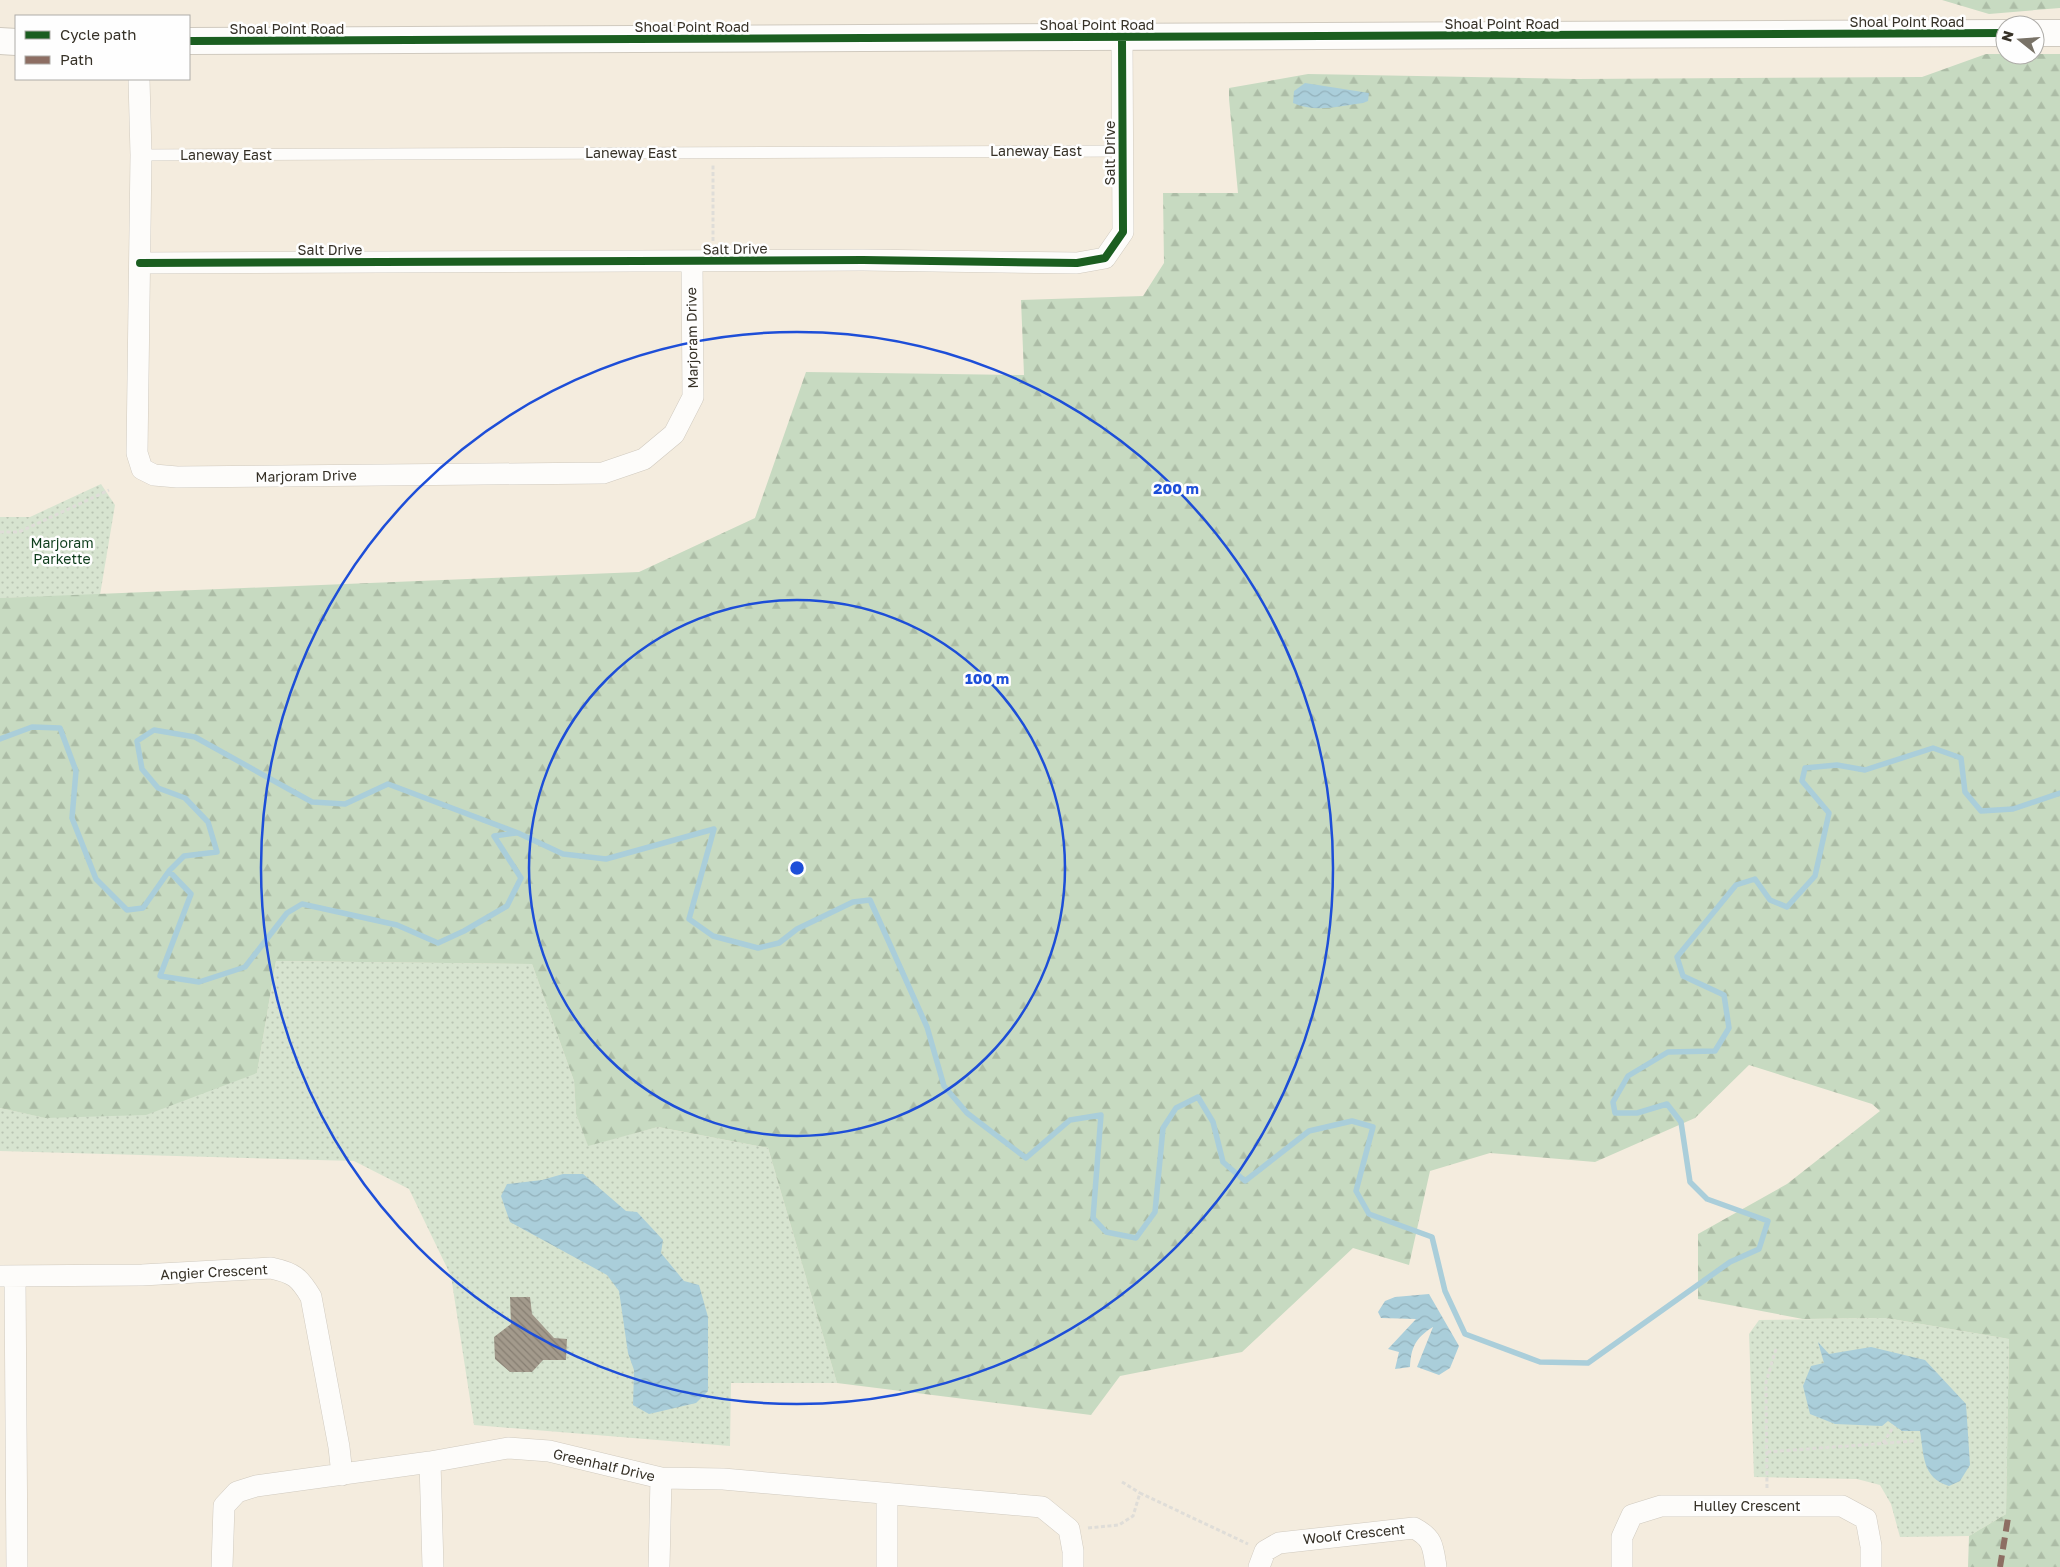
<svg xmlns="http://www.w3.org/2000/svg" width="2060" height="1567" font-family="'Golos Text',sans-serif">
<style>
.grass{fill:url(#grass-dots)}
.forest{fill:url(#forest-firs)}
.water{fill:url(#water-waves)}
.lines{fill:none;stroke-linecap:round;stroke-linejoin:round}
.stream{stroke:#aaceda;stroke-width:5.5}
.building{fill:url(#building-back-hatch)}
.service-casing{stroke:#d0cabf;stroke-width:12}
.minor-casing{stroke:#d0cabf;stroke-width:22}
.tertiary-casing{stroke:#d0cabf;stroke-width:28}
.path{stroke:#dfddd8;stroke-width:3;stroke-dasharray:4 2.5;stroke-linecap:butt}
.service{stroke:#fdfcfa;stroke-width:11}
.minor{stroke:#fdfcfa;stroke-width:21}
.tertiary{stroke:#fdfcfa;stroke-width:26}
.quiet{stroke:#8d6e63;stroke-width:6;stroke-dasharray:12 6;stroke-linecap:butt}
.cycleway-casing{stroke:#fefefe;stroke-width:11}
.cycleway{stroke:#1b5e20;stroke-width:8}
.ring{fill:none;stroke:#1d4ed8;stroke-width:2.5}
.labels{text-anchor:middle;stroke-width:5;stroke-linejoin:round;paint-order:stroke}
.street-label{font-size:14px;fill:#363127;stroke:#fefefe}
.park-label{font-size:14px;fill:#0e3d1c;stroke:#fefefe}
.centre{fill:#1d4ed8;stroke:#fefefe;stroke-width:2.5}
.ring-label{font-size:15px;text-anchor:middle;font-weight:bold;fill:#1d4ed8;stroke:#fefefe;stroke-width:5;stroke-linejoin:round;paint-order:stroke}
</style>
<defs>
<pattern id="grass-dots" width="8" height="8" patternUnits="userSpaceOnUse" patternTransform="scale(1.25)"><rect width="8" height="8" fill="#d7e4d0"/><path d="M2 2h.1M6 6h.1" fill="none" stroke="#b9c4b3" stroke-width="1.8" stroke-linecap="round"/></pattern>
<pattern id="forest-firs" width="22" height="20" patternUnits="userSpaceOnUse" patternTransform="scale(1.25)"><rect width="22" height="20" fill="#c7dac1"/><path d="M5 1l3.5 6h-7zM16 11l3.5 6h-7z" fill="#acbca6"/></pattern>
<pattern id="water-waves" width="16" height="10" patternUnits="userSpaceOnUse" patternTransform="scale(1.25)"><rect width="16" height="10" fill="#aaceda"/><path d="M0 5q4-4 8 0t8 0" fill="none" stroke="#93b1bb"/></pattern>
<pattern id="building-back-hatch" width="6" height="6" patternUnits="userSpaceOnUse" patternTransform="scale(1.25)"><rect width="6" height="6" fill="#a39a8c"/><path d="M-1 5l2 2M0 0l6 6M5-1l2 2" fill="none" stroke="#867e72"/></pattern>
</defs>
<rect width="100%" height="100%" fill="#f4ecde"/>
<path class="grass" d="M101,484L115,505L100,595L0,598V517H30Z
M276,961L532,964L574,1081L576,1114L588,1145L658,1127L768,1148L837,1383H731L730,1446L474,1425L451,1276L409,1189L354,1161L0,1151V1108L46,1118L257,1073Z
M1886,1318L2009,1339L2006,1514L1969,1536L1900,1537L1891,1504L1880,1485L1857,1479L1754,1477L1749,1334L1759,1320Z"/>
<path class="forest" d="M1942,0H2060V8L1989,14Z
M1986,54H2060V1567H1968L1969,1536L2006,1514L2009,1339L1886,1318L1803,1319L1698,1299V1234L1787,1184L1880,1111L1872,1104L1749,1065L1695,1118L1595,1162L1490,1153L1430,1171L1409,1265L1353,1248L1242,1352L1120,1376L1091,1415L837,1383L768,1148L658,1127L588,1146L576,1114L574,1081L532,964L276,961L257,1073L146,1115L45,1118L0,1108V598L639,572L755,518L806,372L1024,375L1021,300L1143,296L1164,263L1163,193H1238L1229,99V88L1308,74L1577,79L1922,77Z"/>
<path class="water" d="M1305,83L1369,93L1368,101L1363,103C1340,106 1315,113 1293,103L1294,91Z
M563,1174H583L626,1211L637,1212L663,1240L661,1253L684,1281L699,1285L708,1317V1391L696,1403L649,1414L633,1405L634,1370L628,1353L619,1291L607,1275L510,1222L501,1196L507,1184L542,1180Z
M1429,1294L1459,1346L1450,1368L1439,1375L1417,1367L1433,1327C1415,1338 1411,1348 1410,1367L1395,1369L1399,1352L1388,1349L1416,1319L1381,1318L1378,1312L1385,1301L1395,1297Z
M1818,1342L1829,1354L1871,1347L1925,1360L1966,1404L1970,1465L1960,1481L1949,1486C1922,1478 1924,1455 1920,1431H1902L1888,1421L1882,1426L1835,1424L1810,1414L1803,1386L1811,1366L1824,1363Z"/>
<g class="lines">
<path class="stream" d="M0,739L32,727L60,728L76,771L72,818L96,879L127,910L143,908L169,871L184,856L217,852L208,822L185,798L158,788L142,769L137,741L154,730L195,737L312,802L345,804L388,784L518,833L563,854L606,859L714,829L689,919L713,936L758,948L779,943L797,929L853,902L870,900L927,1027L944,1086L967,1113L1026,1158L1070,1120L1101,1115L1093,1218L1106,1232L1136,1238L1155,1212L1163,1128L1176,1108L1198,1097L1213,1122L1223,1162L1245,1181L1309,1131L1352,1121L1373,1127L1356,1191L1369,1214L1432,1237L1445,1291L1465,1334L1540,1362L1588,1363L1730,1262L1759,1249L1768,1221L1707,1199L1690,1182L1681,1122L1667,1104L1637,1113H1615L1613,1102L1628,1076L1668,1052L1715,1051L1729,1028L1724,995L1683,976L1677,957L1736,885L1755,879L1770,900L1787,907L1815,876L1829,813L1802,781L1805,768L1837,765L1865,770L1933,748L1961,758L1965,792L1981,811L2013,809L2060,793
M169,871L191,894L160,976L199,982L245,967L287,913L302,904L397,925L438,943L464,931L507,906L521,878L494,836L516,833"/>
</g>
<path class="building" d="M510,1297H530L532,1314L554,1338L567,1339L566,1360H543L532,1372H510L495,1359L494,1337L511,1324Z"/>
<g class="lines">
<defs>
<path id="service" d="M141,155L1122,151"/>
<path id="minor" d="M139,79L141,155L137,453L142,469L154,475L177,477L603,473L644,459L674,434L693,397L692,262
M140,263L863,260L1077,263L1105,258L1123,232L1122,38
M0,1276L142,1275L271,1268C294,1273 299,1277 311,1297L339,1447L342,1475
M15,1277L17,1567
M430,1462L433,1567
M222,1567L224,1506L237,1492L256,1486L430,1462L508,1448L549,1451L661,1478L723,1479L1042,1507L1069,1529L1073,1551V1567
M659,1567L661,1478
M887,1567V1494
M1259,1567L1265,1551L1279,1543L1414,1528C1433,1538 1433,1546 1436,1567
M1622,1567V1537L1632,1515L1661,1506H1842L1866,1519L1871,1546V1567"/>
<path id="tertiary" d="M2035,33H2060
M0,41L16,42
M189,41L2005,33"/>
</defs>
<use href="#service" class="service-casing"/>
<use href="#minor" class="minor-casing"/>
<use href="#tertiary" class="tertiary-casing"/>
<path class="path" d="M713,241V165
M0,532H19L109,490
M1883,1443L1894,1426
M1767,1452L1914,1441
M1122,1482L1140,1493
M1767,1488L1766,1382L1776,1349
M1088,1528L1119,1525L1133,1516L1140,1493L1248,1544"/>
<use href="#service" class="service"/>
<use href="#minor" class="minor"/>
<use href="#tertiary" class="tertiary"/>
<path class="quiet" d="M2000,1567L2008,1518"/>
<defs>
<path id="cycleway" d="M189,41L2005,33
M140,263L863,260L1077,263L1105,258L1123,232L1122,38"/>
</defs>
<use href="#cycleway" class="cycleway-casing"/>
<use href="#cycleway" class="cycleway"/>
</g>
<g class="ring">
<circle cx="797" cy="868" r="268"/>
<circle cx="797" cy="868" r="536"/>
</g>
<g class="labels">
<g class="street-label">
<text x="1907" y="27">Shoal Point Road</text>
<text x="1502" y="29">Shoal Point Road</text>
<text x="1097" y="30">Shoal Point Road</text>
<text x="692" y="32">Shoal Point Road</text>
<text x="287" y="34">Shoal Point Road</text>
<text x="1036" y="156">Laneway East</text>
<text x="631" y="158">Laneway East</text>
<text transform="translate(1110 153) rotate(-90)" y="5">Salt Drive</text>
<text x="226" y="160">Laneway East</text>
<text transform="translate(735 249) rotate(-1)" y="5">Salt Drive</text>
<text x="330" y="255">Salt Drive</text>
<text transform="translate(692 338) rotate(-91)" y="5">Marjoram Drive</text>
<text transform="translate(306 476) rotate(-1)" y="5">Marjoram Drive</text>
<text transform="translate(214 1272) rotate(-3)" y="5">Angier Crescent</text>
<text transform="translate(604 1465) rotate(13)" y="5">Greenhalf Drive</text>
<text x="1747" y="1511">Hulley Crescent</text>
<text transform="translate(1354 1534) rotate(-6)" y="5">Woolf Crescent</text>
</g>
<g class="park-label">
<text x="62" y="548">Marjoram<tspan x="62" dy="16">Parkette</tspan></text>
</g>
</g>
<circle cx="797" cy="868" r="8" class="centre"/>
<g class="ring-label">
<text x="1176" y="494">200 m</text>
<text x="987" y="684">100 m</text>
</g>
<rect x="15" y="15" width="175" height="65" fill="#fefefe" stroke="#aeaca8"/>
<rect x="25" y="31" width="25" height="8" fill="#1b5e20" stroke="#aeaca8"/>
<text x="60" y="40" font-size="15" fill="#363127">Cycle path</text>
<rect x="25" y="56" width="25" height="8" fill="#8d6e63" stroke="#aeaca8"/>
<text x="60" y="65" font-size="15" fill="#363127">Path</text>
<g transform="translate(2020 40) rotate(287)"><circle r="24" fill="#fefefe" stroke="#aeaca8"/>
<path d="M0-4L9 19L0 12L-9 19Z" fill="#787267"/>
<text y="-8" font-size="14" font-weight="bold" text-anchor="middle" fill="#363127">N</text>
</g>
</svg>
